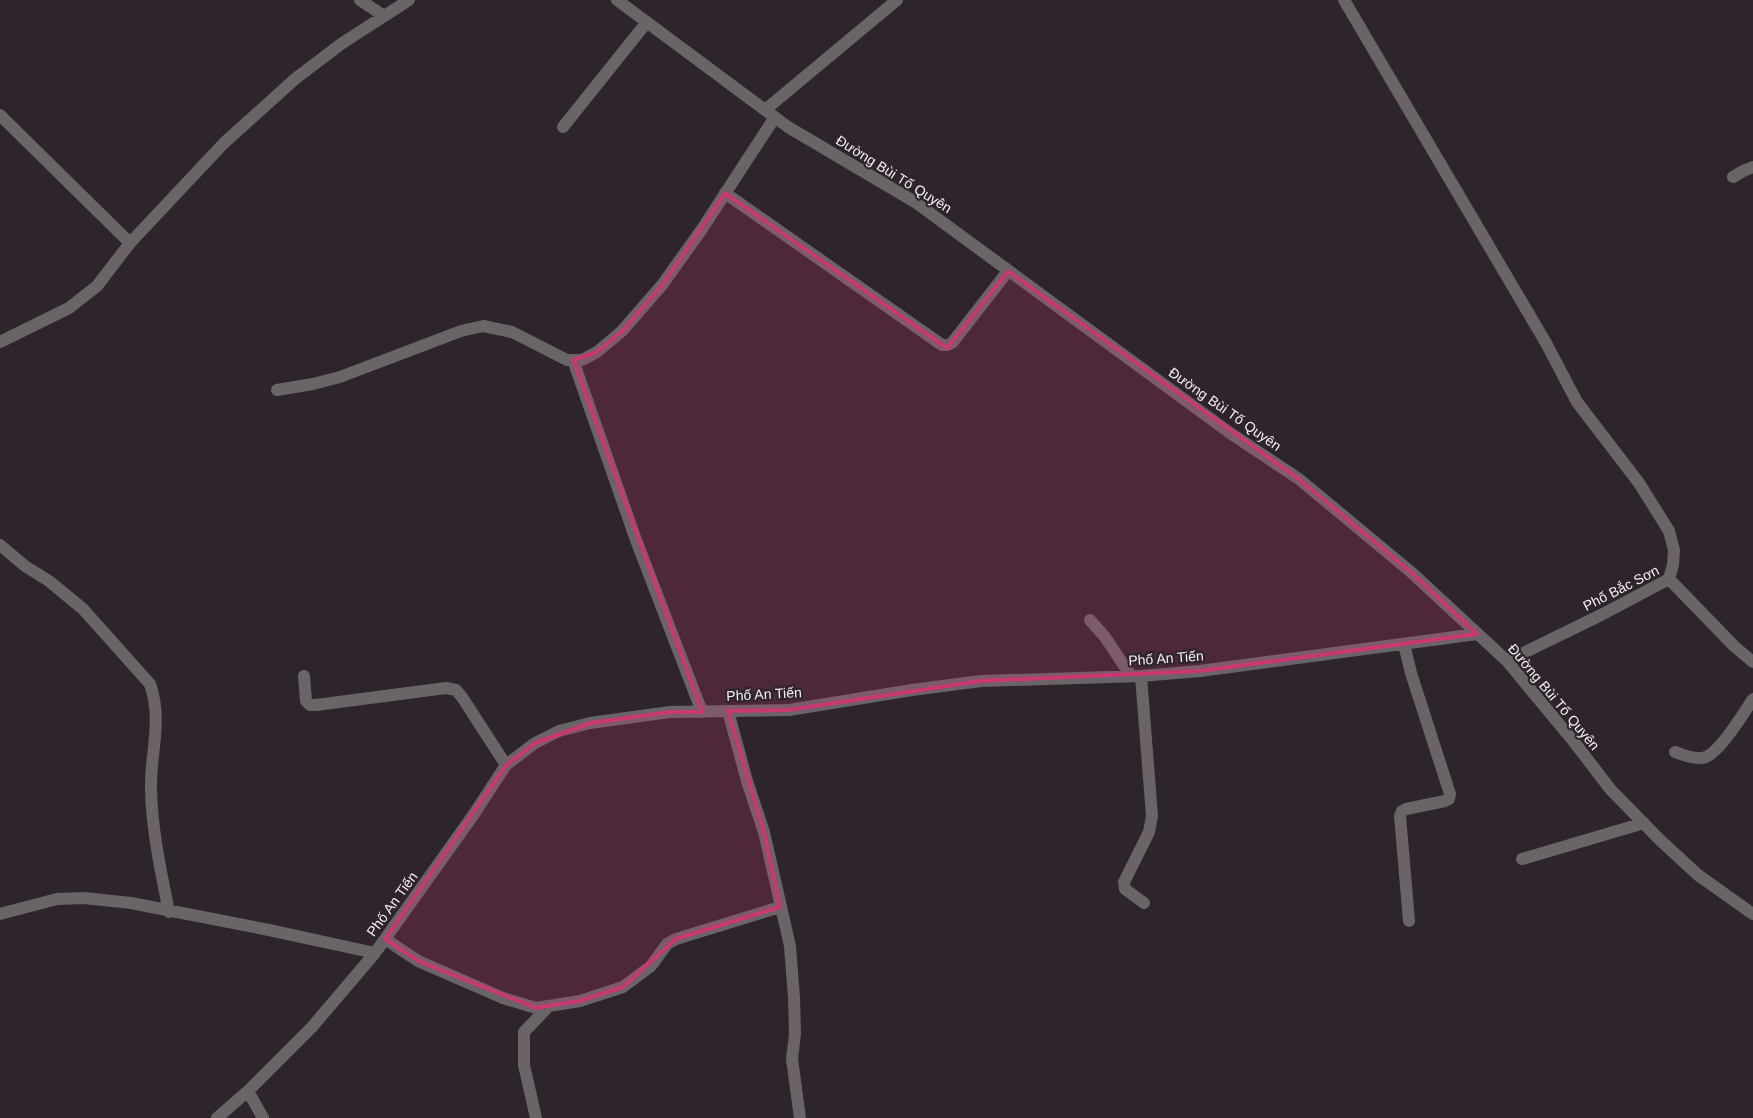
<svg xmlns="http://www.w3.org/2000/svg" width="1753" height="1118" font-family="Helvetica,sans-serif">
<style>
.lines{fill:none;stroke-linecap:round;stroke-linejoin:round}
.street{stroke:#696468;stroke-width:12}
.marked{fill:#ca3872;fill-opacity:0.2;stroke:#ca3872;stroke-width:4;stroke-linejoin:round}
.labels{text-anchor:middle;stroke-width:4.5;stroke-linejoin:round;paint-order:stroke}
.street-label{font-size:14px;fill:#f4eef3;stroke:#2e252c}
</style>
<rect width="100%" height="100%" fill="#2e252c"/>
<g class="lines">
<path class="street" d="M360,0L384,16
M617,0L788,127L915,202L1230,433L1299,479L1411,572L1507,661L1574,742L1611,790L1660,840L1698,875L1753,914
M1344,0L1546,343L1577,402L1639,483L1669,531L1674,550L1673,565L1669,579
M765,110L897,0
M0,115L130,243
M563,127L647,22
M1733,177L1743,171L1753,167
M725,193L942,345H947L952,343L1008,271
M0,342L69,308L97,286L130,243L224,143L295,79L341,44L409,0
M573,360L636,540L702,712
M277,390L313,384L340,377L461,331L483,326L512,332L567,360H582L597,352L622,331L662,285L702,229L775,117
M0,545L25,566L49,581L83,609L150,684C163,722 150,752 151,790C152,831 161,872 169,912
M1669,579L1735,647L1753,662
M1090,620L1105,637L1131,676
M1404,644L1411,673L1450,794L1449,799L1445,801L1406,809L1402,811L1400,816L1409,921
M1507,661L1601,615L1669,579
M304,676L306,701L310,705H316L446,688L456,690L462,697L506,765
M1141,676L1152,816L1149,832L1124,882L1125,889L1144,903
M728,711L747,781L764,832L790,946L794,998L795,1034L792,1059L800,1118
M1675,752C1684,755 1692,759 1702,758C1717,757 1744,713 1753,699
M1522,859L1644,823
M0,914L57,899L84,898L131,903L269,930L375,953
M385,939L418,961L503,998L536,1008L580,1001L623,987L651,966L667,944L676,939L780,907
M248,1091L263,1118
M217,1118L248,1091L312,1027L375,953L474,814L506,765L535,743L559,731L590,723L670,712L789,710L912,690L981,681L1141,676L1200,671L1477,634
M536,1118L524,1065V1032L549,1006"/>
</g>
<path class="marked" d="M725,193L947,348L1008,271L1299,479L1411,572L1477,634L1200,671L981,681L789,710L728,711L764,832L780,907L676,939L623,987L580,1001L536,1008L418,961L385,939L506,765L535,743L590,723L670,712H702L573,360L597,352L622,331L662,285Z"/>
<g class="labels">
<g class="street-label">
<text transform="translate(894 174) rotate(32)" y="5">Đường Bùi Tố Quyên</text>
<text transform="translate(1225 409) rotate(35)" y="5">Đường Bùi Tố Quyên</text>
<text transform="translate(1621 588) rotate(-27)" y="5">Phố Bắc Sơn</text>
<text transform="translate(1166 658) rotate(-4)" y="5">Phố An Tiến</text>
<text transform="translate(764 694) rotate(-3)" y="5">Phố An Tiến</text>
<text transform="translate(1554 697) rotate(50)" y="5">Đường Bùi Tố Quyên</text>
<text transform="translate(392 904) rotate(-54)" y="5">Phố An Tiến</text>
</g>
</g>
</svg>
